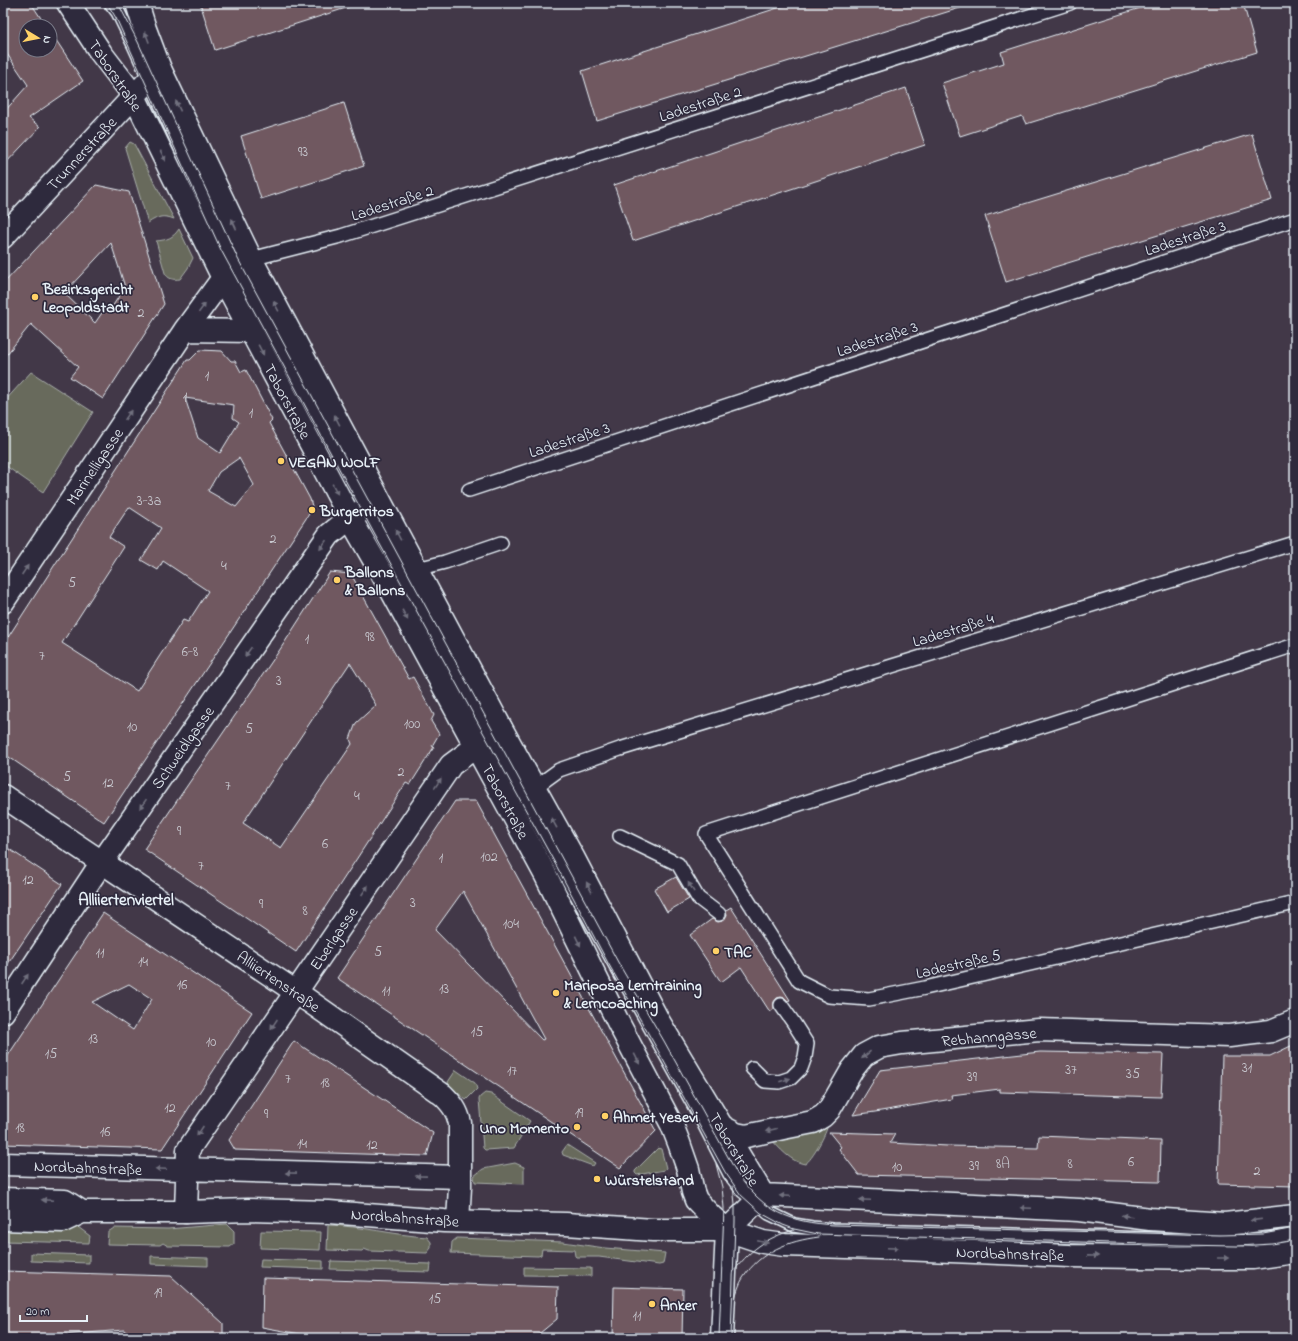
<svg xmlns="http://www.w3.org/2000/svg" width="1298" height="1341" font-family="'Indie Flower',sans-serif">
<style>
.green{fill:#686a5c;stroke:#a8aeaa}
.building{fill:#705960;stroke:#e8f1f8;fill-rule:evenodd}
.lines{fill:none;stroke-linecap:round;stroke-linejoin:round}
.service-casing{stroke:#e8f1f8;stroke-width:16}
.minor-casing{stroke:#e8f1f8;stroke-width:25}
.secondary-casing{stroke:#e8f1f8;stroke-width:25}
.service{stroke:#2f2a3d;stroke-width:13}
.minor{stroke:#2f2a3d;stroke-width:22}
.secondary{stroke:#2f2a3d;stroke-width:22}
.tram{stroke:#e8f1f8;stroke-width:1}
.oneway{fill:#70707e}
.poi-dot{fill:#ffd166;stroke:#2f2a3d;stroke-width:1.5}
.labels{text-anchor:middle;stroke-width:3.5;stroke-linejoin:round;paint-order:stroke}
.number-label{font-size:14px;fill:#cacbd2}
.street-label{font-size:16px;fill:#e8f1f8;stroke:#2f2a3d}
.poi-label{font-size:16px;font-weight:bold;fill:#e8f1f8;stroke:#2f2a3d;text-anchor:start}
.neighbourhood-label{font-size:17px;font-weight:bold;fill:#e8f1f8;stroke:#2f2a3d}
</style>
<rect width="100%" height="100%" fill="#423848"/>
<filter id="ink" filterUnits="userSpaceOnUse"><feTurbulence type="fractalNoise" baseFrequency=".025" numOctaves="2"/><feDisplacementMap in="SourceGraphic" scale="8" xChannelSelector="R" yChannelSelector="G"/><feConvolveMatrix kernelMatrix="1 2 1 2 8 2 1 2 1" color-interpolation-filters="sRGB"/></filter>
<g filter="url(#ink)">
<path class="green" d="M130,142L134,144L174,219C163,215 159,216 148,223L125,148Z
M179,229L193,258L188,268L180,279C173,280 168,279 165,273L156,241C167,240 173,238 179,229Z
M31,372L93,412L43,492L3,464V403Z
M456,1070L475,1083L477,1089L466,1100L449,1085L448,1082Z
M485,1093L491,1094L530,1121L514,1148L485,1150L483,1148L479,1099L480,1097Z
M828,1124C827,1133 812,1160 805,1164C791,1162 779,1148 770,1138Z
M567,1145L595,1163L593,1166L563,1155L562,1152Z
M658,1148L661,1149L666,1168L664,1170L637,1175L635,1173V1171Z
M515,1163L524,1167V1184L475,1182L474,1176L483,1169Z
M227,1224L234,1231V1244L230,1247L168,1246L163,1243L160,1245L107,1244L108,1232L114,1228L168,1229Z
M3,1225L78,1227L90,1236L89,1243L3,1241Z
M328,1225C361,1226 394,1235 427,1237L431,1242V1248L427,1253L369,1251L364,1249L362,1251L327,1250Z
M261,1231L321,1232L320,1250L260,1248Z
M457,1238L563,1242L605,1248L665,1253L663,1264L659,1265L599,1257H576L575,1256L574,1250L542,1249L541,1255L538,1256L451,1253L452,1242Z
M31,1253L89,1255V1263L31,1261Z
M151,1256L208,1258V1266L151,1264Z
M261,1259L323,1261V1269L260,1267Z
M331,1261L431,1264L430,1272L330,1269Z
M524,1267L591,1268V1276L524,1275Z"/>
<path class="building" d="M3,3H31L46,26H26V50H50V31L83,81L29,118L40,127L3,166V113L28,85L3,48Z
M200,3H348L349,7L215,50Z
M793,3H962L963,7L597,121L582,71Z
M1156,3H1243L1257,52L1026,124L1022,116L960,136L942,83L1004,63L1001,52Z
M906,88L925,145L633,241L614,185Z
M344,103L364,166L261,199L241,136Z
M1252,134L1272,200L1006,282L985,216Z
M96,185L129,192L164,304L103,399L70,377L78,367L31,324L3,359V284ZM111,243L125,287L112,307H106L95,323L64,293Z
M200,350L222,351L231,361H235L241,372L246,370L272,420L269,423L310,499L312,506L309,514L104,822L3,753V645L187,360H190ZM185,398L234,405L233,418L239,422L220,453L198,438ZM239,458L254,485L236,507L208,491L219,472ZM129,507L161,528L141,560L158,570L163,561L208,591L188,622L183,620L137,691L62,643L124,547L109,537Z
M330,572L351,574L409,679L413,677L434,715L431,721L439,734L432,746L434,747L410,785L406,783L296,952L144,849L281,648ZM350,663L376,705L356,723L350,739L352,744L281,848L243,823Z
M455,801H476L656,1131L620,1168L337,978ZM463,891L544,1039L542,1040L435,930Z
M3,845L62,884L3,971Z
M676,877L689,899L667,912L654,889Z
M731,907L790,1000L788,1001L785,998L781,997L777,998L774,1002V1009L770,1012L741,967L721,982L690,935L712,919L718,922L722,921L727,915L726,910Z
M103,913L252,1012L162,1149L3,1144V1063ZM129,984L152,999L133,1030L92,1002Z
M294,1041L433,1133L427,1156L235,1150L229,1140Z
M1295,1044V1186L1218,1184L1222,1056H1270Z
M1040,1052L1163,1054L1161,1097L1000,1092V1089L951,1095L952,1099L875,1112L853,1115L880,1070Z
M829,1132L895,1134L890,1143L948,1146L1038,1148L1039,1136L1161,1141L1160,1182L859,1175L839,1149L841,1147Z
M3,1271L171,1276L223,1323V1338H133L124,1330L25,1338H3Z
M263,1278L558,1287L557,1319L534,1338H322L262,1327Z
M614,1287L683,1289L682,1338H613Z"/>
<g class="lines">
<defs>
<path id="service" d="M111,3L118,12L134,45L227,250L237,269L522,796L616,966L699,1114L730,1174L743,1191L769,1213L794,1225L812,1228L833,1230L1224,1241L1269,1239L1295,1235
M251,259L341,236L1070,3
M469,490L1295,219
M411,572L417,569L445,562L501,543
M1295,645L706,834L799,981L829,996L869,999L925,988L1295,903
M530,791L559,770L620,749L1295,543
M620,836L678,864L698,898L719,914
M752,1068L765,1081L779,1082L791,1078L801,1068L805,1057L807,1044L793,1022L781,1005"/>
<path id="minor" d="M3,237L134,96L160,69
M185,330L251,331
M3,602L185,330L223,278L251,259
M3,796L296,992L443,1095C452,1104 457,1110 460,1123V1187L458,1221
M3,1012L102,862L329,535L350,518L379,500
M721,1126L736,1134L746,1136L783,1128L813,1122L823,1116L829,1110L852,1070L864,1055L879,1047L902,1043L1039,1030L1229,1036L1271,1031L1295,1021
M3,1164L460,1177
M186,1212L188,1150L451,765L501,728
M722,1338L727,1230"/>
<path id="secondary" d="M68,3L101,53L134,96L223,278L251,331L350,518L389,586L545,874L619,1024L672,1125L679,1143L688,1169L693,1192L696,1200L712,1217L727,1230
M137,3L145,29L160,69L251,259L501,728L573,857L659,1022L763,1195
M3,1199L65,1201L82,1212
M3,1219L63,1221L82,1212H186L248,1210L329,1212L444,1221L566,1224L653,1230H727L763,1242L784,1245L878,1248L1070,1256L1210,1258H1253L1295,1252
M727,1230L763,1195L1079,1210L1150,1219L1225,1224L1295,1216"/>
</defs>
<use href="#service" class="service-casing"/>
<use href="#minor" class="minor-casing"/>
<use href="#secondary" class="secondary-casing"/>
<use href="#service" class="service"/>
<use href="#minor" class="minor"/>
<use href="#secondary" class="secondary"/>
<path class="tram" d="M107,3L116,18L221,250L376,537L557,867L608,963L656,1047L725,1172L741,1195L761,1213L783,1225L794,1229L818,1234L1177,1245L1237,1246L1272,1244L1295,1240
M118,3L138,42L238,259L619,964L664,1041L738,1175C765,1212 789,1222 834,1225L1220,1235L1263,1234L1295,1228
M716,1164L722,1187L724,1208L719,1338
M732,1274C748,1251 767,1237 794,1230
M735,1298C737,1292 739,1284 743,1278C761,1251 788,1241 819,1237
M731,1338L735,1222V1204L733,1186"/>
</g>
<defs><path id="oneway-solid" d="M-6-.8H1V-3.2L6.5 0L1 3.2V.8H-6Z"/></defs>
<g class="oneway">
<use href="#oneway-solid" transform="translate(147 37) rotate(-111)"/>
<use href="#oneway-solid" transform="translate(178 106) rotate(-115)"/>
<use href="#oneway-solid" transform="translate(163 156) rotate(64)"/>
<use href="#oneway-solid" transform="translate(234 224) rotate(-115)"/>
<use href="#oneway-solid" transform="translate(276 306) rotate(-118)"/>
<use href="#oneway-solid" transform="translate(202 308) rotate(-54)"/>
<use href="#oneway-solid" transform="translate(261 350) rotate(62)"/>
<use href="#oneway-solid" transform="translate(128 415) rotate(-56)"/>
<use href="#oneway-solid" transform="translate(337 420) rotate(-118)"/>
<use href="#oneway-solid" transform="translate(335 489) rotate(62)"/>
<use href="#oneway-solid" transform="translate(398 535) rotate(-118)"/>
<use href="#oneway-solid" transform="translate(323 545) rotate(125)"/>
<use href="#oneway-solid" transform="translate(25 570) rotate(-56)"/>
<use href="#oneway-solid" transform="translate(405 615) rotate(61)"/>
<use href="#oneway-solid" transform="translate(248 652) rotate(125)"/>
<use href="#oneway-solid" transform="translate(438 783) rotate(-56)"/>
<use href="#oneway-solid" transform="translate(143 804) rotate(125)"/>
<use href="#oneway-solid" transform="translate(554 823) rotate(-119)"/>
<use href="#oneway-solid" transform="translate(589 887) rotate(-118)"/>
<use href="#oneway-solid" transform="translate(691 887) rotate(-121)"/>
<use href="#oneway-solid" transform="translate(365 890) rotate(-56)"/>
<use href="#oneway-solid" transform="translate(578 941) rotate(64)"/>
<use href="#oneway-solid" transform="translate(25 979) rotate(-56)"/>
<use href="#oneway-solid" transform="translate(274 1024) rotate(124)"/>
<use href="#oneway-solid" transform="translate(866 1055) rotate(140)"/>
<use href="#oneway-solid" transform="translate(637 1059) rotate(63)"/>
<use href="#oneway-solid" transform="translate(785 1080) rotate(-18)"/>
<use href="#oneway-solid" transform="translate(771 1130) rotate(166)"/>
<use href="#oneway-solid" transform="translate(200 1131) rotate(124)"/>
<use href="#oneway-solid" transform="translate(161 1169) rotate(-178)"/>
<use href="#oneway-solid" transform="translate(291 1173) rotate(-179)"/>
<use href="#oneway-solid" transform="translate(421 1176) rotate(-179)"/>
<use href="#oneway-solid" transform="translate(785 1196) rotate(-177)"/>
<use href="#oneway-solid" transform="translate(47 1200) rotate(-178)"/>
<use href="#oneway-solid" transform="translate(865 1200) rotate(-178)"/>
<use href="#oneway-solid" transform="translate(1026 1208) rotate(-177)"/>
<use href="#oneway-solid" transform="translate(1127 1216) rotate(-173)"/>
<use href="#oneway-solid" transform="translate(1256 1220) rotate(173)"/>
<use href="#oneway-solid" transform="translate(763 1242) rotate(12)"/>
<use href="#oneway-solid" transform="translate(893 1248) rotate(3)"/>
<use href="#oneway-solid" transform="translate(1093 1256) rotate(1)"/>
<use href="#oneway-solid" transform="translate(1223 1258)"/>
</g>
</g>
<g class="poi-dot">
<circle cx="35" cy="297" r="4"/>
<circle cx="281" cy="461" r="4"/>
<circle cx="312" cy="510" r="4"/>
<circle cx="337" cy="580" r="4"/>
<circle cx="716" cy="951" r="4"/>
<circle cx="556" cy="993" r="4"/>
<circle cx="605" cy="1116" r="4"/>
<circle cx="577" cy="1127" r="4"/>
<circle cx="597" cy="1179" r="4"/>
<circle cx="652" cy="1304" r="4"/>
</g>
<g class="labels">
<g class="number-label">
<text x="303" y="156">93</text>
<text x="141" y="317">2</text>
<text x="207" y="380">1</text>
<text x="185" y="401">1</text>
<text x="251" y="417">1</text>
<text x="149" y="505">3-3a</text>
<text x="273" y="543">2</text>
<text x="224" y="570">4</text>
<text x="72" y="587">5</text>
<text x="370" y="641">98</text>
<text x="307" y="643">1</text>
<text x="190" y="656">6-8</text>
<text x="42" y="660">7</text>
<text x="279" y="685">3</text>
<text x="412" y="728">100</text>
<text x="132" y="731">10</text>
<text x="249" y="733">5</text>
<text x="401" y="776">2</text>
<text x="67" y="781">5</text>
<text x="108" y="787">12</text>
<text x="228" y="790">7</text>
<text x="357" y="800">4</text>
<text x="179" y="835">9</text>
<text x="325" y="848">6</text>
<text x="489" y="861">102</text>
<text x="441" y="862">1</text>
<text x="201" y="870">7</text>
<text x="28" y="884">12</text>
<text x="413" y="907">3</text>
<text x="261" y="908">9</text>
<text x="305" y="915">8</text>
<text x="511" y="928">104</text>
<text x="378" y="956">5</text>
<text x="100" y="957">11</text>
<text x="143" y="966">14</text>
<text x="182" y="989">16</text>
<text x="444" y="993">13</text>
<text x="386" y="995">11</text>
<text x="477" y="1036">15</text>
<text x="93" y="1043">13</text>
<text x="211" y="1046">10</text>
<text x="51" y="1058">15</text>
<text x="1247" y="1072">31</text>
<text x="1071" y="1074">37</text>
<text x="512" y="1075">17</text>
<text x="1133" y="1078">35</text>
<text x="972" y="1081">39</text>
<text x="288" y="1083">7</text>
<text x="325" y="1087">18</text>
<text x="170" y="1112">12</text>
<text x="579" y="1117">19</text>
<text x="266" y="1118">9</text>
<text x="20" y="1132">18</text>
<text x="105" y="1136">16</text>
<text x="302" y="1148">14</text>
<text x="372" y="1149">12</text>
<text x="1131" y="1166">6</text>
<text x="1003" y="1168">8A</text>
<text x="1070" y="1168">8</text>
<text x="974" y="1170">39</text>
<text x="897" y="1171">10</text>
<text x="1257" y="1175">2</text>
<text x="158" y="1297">19</text>
<text x="435" y="1303">15</text>
<text x="637" y="1320">11</text>
</g>
<g class="street-label">
<text transform="translate(116 75) rotate(56)" y="6">Taborstraße</text>
<text transform="translate(700 103) rotate(-18)" y="6">Ladestraße 2</text>
<text transform="translate(81 153) rotate(-47)" y="6">Trunnerstraße</text>
<text transform="translate(392 202) rotate(-18)" y="6">Ladestraße 2</text>
<text transform="translate(1185 237) rotate(-18)" y="6">Ladestraße 3</text>
<text transform="translate(877 338) rotate(-18)" y="6">Ladestraße 3</text>
<text transform="translate(288 401) rotate(62)" y="6">Taborstraße</text>
<text transform="translate(569 439) rotate(-18)" y="6">Ladestraße 3</text>
<text transform="translate(94 466) rotate(-56)" y="6">Marinelligasse</text>
<text transform="translate(953 629) rotate(-17)" y="6">Ladestraße 4</text>
<text transform="translate(182 747) rotate(-55)" y="6">Schweidlgasse</text>
<text transform="translate(506 801) rotate(62)" y="6">Taborstraße</text>
<text transform="translate(333 938) rotate(-56)" y="6">Eberlgasse</text>
<text transform="translate(958 963) rotate(-13)" y="6">Ladestraße 5</text>
<text transform="translate(279 981) rotate(34)" y="6">Alliiertenstraße</text>
<text transform="translate(989 1036) rotate(-5)" y="6">Rebhanngasse</text>
<text transform="translate(735 1149) rotate(59)" y="6">Taborstraße</text>
<text transform="translate(88 1167) rotate(2)" y="6">Nordbahnstraße</text>
<text transform="translate(405 1217) rotate(4)" y="6">Nordbahnstraße</text>
<text transform="translate(1010 1253) rotate(2)" y="6">Nordbahnstraße</text>
</g>
<g class="poi-label">
<text x="43" y="294">Bezirksgericht<tspan x="43" dy="18">Leopoldstadt</tspan></text>
<text x="289" y="467">VEGAN WOLF</text>
<text x="320" y="516">Burgerritos</text>
<text x="345" y="577">Ballons<tspan x="345" dy="18">&amp; Ballons</tspan></text>
<text x="724" y="957">TAC</text>
<text x="564" y="990">Mariposa Lerntraining<tspan x="564" dy="18">&amp; Lerncoaching</tspan></text>
<text x="613" y="1122">Ahmet Yesevi</text>
<text x="569" y="1133" text-anchor="end">Uno Momento</text>
<text x="605" y="1185">Würstelstand</text>
<text x="660" y="1310">Anker</text>
</g>
<g class="neighbourhood-label">
<text x="126" y="905">Alliiertenviertel</text>
</g>
</g>
<rect width="1298" height="1341" fill="none" stroke="#2f2a3d" stroke-width="16"/>
<rect x="8" y="8" width="1282" height="1325" fill="none" stroke="#e8f1f8" stroke-width="1.5" filter="url(#ink)"/>
<g transform="translate(38 38) rotate(100)"><circle r="19" fill="#2f2a3d" stroke="#797a88"/>
<path d="M0-3L7 15L0 10L-7 15Z" fill="#ffd166"/>
<text y="-6" font-size="11" font-weight="bold" text-anchor="middle" fill="#e8f1f8">N</text>
</g>
<path d="M20 1315v6h67v-6" fill="none" stroke="#e8f1f8" stroke-width="2"/>
<text x="26" y="1315" font-size="12" fill="#e8f1f8" stroke="#2f2a3d" stroke-width="3" paint-order="stroke">20 m</text>
</svg>
